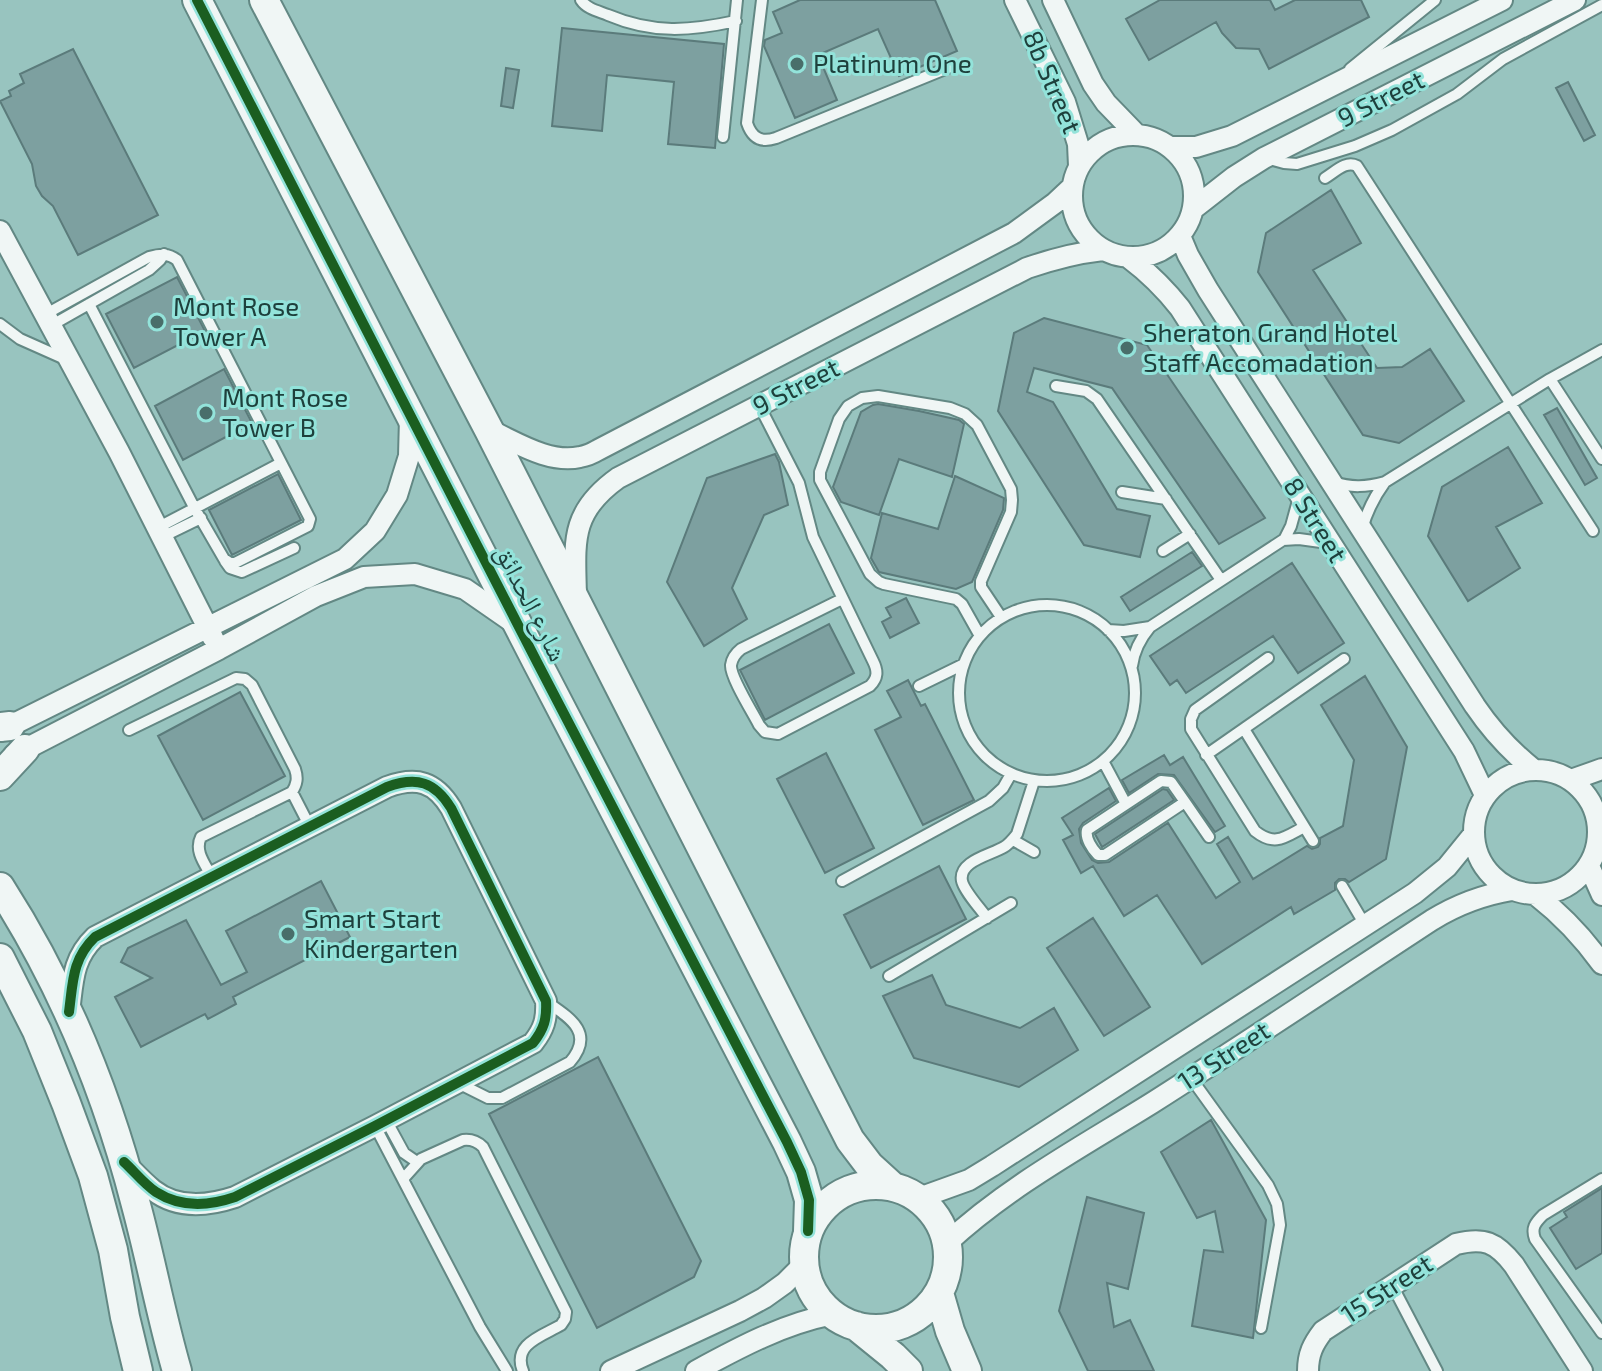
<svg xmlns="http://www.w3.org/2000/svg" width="1602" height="1371" font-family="'Exo 2','Noto Naskh Arabic',sans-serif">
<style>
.building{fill:#7da0a0;stroke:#5b7b7b;stroke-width:2}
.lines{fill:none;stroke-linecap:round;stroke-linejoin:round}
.lane-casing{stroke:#638884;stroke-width:14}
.street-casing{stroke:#638884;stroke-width:24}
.secondary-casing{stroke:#638884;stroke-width:32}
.lane{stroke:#f0f6f5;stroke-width:10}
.street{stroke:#f0f6f5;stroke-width:20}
.secondary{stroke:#f0f6f5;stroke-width:28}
.cycleway-casing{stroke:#93e3da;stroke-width:15}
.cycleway{stroke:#1b5e20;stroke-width:10}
.poi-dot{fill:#496e6a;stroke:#93e3da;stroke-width:3}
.labels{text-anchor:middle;stroke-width:6;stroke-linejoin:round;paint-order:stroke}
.poi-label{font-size:26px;fill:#1e403c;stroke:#93e3da;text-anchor:start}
.street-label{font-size:26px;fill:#1e403c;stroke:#93e3da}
</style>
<rect width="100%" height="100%" fill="#98c4bf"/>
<path class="building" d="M800,0H935L957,51L899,76L878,29L818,55L837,100L795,118L764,46L765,40L782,33L773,12Z
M1160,0H1270L1275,10L1295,0H1361L1369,17L1269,69L1259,49L1236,48L1222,33L1216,22L1149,60L1126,19Z
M562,28L724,44L715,148L668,144L674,82L607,75L602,131L552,126Z
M73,49L158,215L78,255L53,206L42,196L36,186L32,164L0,101L11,96L9,91L24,83L20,74Z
M506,68L519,70L513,108L501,106Z
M1568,82L1595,135L1584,141L1556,88Z
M1331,190L1361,243L1313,270L1377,368L1402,367L1430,349L1464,401L1399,443L1363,435L1258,272L1266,233Z
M177,277L205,331L134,368L106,314Z
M1044,318L1147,345L1265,518L1219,544L1112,388L1034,368L1027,392L1053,402L1117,509L1150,516L1140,557L1084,545L998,411L1014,333Z
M224,369L252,423L183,460L155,406Z
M878,404L919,411L959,420L964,424L952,477L899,459L879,515L841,502L833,487L861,412L873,405Z
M1557,408L1597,478L1585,485L1544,415Z
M1508,447L1542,503L1496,527L1520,568L1468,601L1428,536L1442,487Z
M775,454L779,462L788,505L764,515L732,588L747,619L704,646L667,582L707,478Z
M278,474L301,520L232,555L209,510Z
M955,476L1004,498L1003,510L972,582L956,589L879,572L871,558L882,513L938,529Z
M1192,552L1202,566L1130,611L1121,597Z
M1292,563L1344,643L1298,673L1273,636L1186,693L1177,680L1170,685L1150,656Z
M906,598L919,623L890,638L882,622L891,617L886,608Z
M829,624L854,673L765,720L740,670Z
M1365,676L1407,747L1386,859L1349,882L1345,879H1339L1335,883V890L1294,914L1291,907L1202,964L1157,895L1124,916L1093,866L1081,873L1063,840L1073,835L1062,818L1109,788L1116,801L1083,823L1079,829L1081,843L1092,860L1098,863L1109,862L1168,823L1216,898L1240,882L1217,844L1228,837L1253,879L1307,846L1312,849L1318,847L1320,844V838L1343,826L1354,760L1321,705Z
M908,680L921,706L925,704L974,800L923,825L875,730L901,717L887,691Z
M240,692L285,776L203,820L158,736Z
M826,753L874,848L825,873L777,779Z
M1164,755L1170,765L1183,757L1225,826L1215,832L1174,775L1158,774L1129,793L1122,780Z
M1163,789L1167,790L1174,800L1102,847L1095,834Z
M939,866L966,919L871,968L844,915Z
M321,881L350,937L233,997L236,1004L208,1019L205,1014L141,1047L115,997L152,978L121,962L128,948L186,920L221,985L247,972L226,931Z
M1093,918L1150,1007L1104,1036L1047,948Z
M932,975L946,1005L1020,1028L1054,1008L1078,1050L1019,1087L914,1058L883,996Z
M598,1057L701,1261L694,1277L597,1328L489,1114Z
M1211,1120L1266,1220L1253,1338L1192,1326L1204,1250L1223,1252L1215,1211L1197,1218L1161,1152Z
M1602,1188V1253L1576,1269L1550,1228L1567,1217L1564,1212Z
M1087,1197L1144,1213L1128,1289L1107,1283L1114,1327L1130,1320L1154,1371H1088L1059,1311Z"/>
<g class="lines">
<defs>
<path id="lane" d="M581,0C587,9 598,11 608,15C653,34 690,31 736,21
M762,0L747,123C752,138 761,143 776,138L950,67
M1350,69L1435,0
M723,137L737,0
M1266,158L1284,163L1297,164L1355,146L1392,130L1457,94L1503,59L1602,5
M1325,178C1335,172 1346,160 1357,166L1593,531
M46,314L149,257C160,254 168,253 177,260L310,519L308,526L235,563H230L224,559L195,509L89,304
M0,324L20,339L65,359
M52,325L149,270L160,260L164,254
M1550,379L1602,459
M1056,386L1086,391L1097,399L1221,580
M759,405L799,483L813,537L873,661C878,671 878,678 870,686L778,734L765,732L759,725C753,713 730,677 731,665C732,658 736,653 741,649L842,599
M1333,482C1352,488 1366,487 1385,482L1550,379L1602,350
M1122,492L1166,499
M157,528L281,463
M1362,529C1367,511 1374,497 1385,482
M162,537L201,518
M1284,540L1291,526L1299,497
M1163,551L1190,534
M225,561L230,568L242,572L294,548
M959 693a88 88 0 1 1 176 0a88 88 0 1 1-176 0Z
M1108,630L1124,631L1150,627
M980,636L962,604L956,599L884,584L879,582L870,574L820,480V472L839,419L848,406L862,398L878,396L950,408L965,414L977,425L1011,489L1012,500L1011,512L981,581V587L1001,617
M1268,658L1195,710L1191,719V729L1255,831C1275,847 1285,837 1304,827
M1132,666C1134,650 1140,639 1150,627L1283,540L1299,539L1328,543
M919,686L964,664
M1244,729L1313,841
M129,730L236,678L245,679L252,685L295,769C298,778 297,784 292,792L201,837C194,851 205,864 212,877
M1206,755L1344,659
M1103,761L1126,804
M1161,781L1171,782L1185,802L1105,855H1098C1092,849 1085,838 1087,830Z
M292,792L310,827
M1185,802L1209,837
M1013,840L1034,852
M842,881L989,801L1003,788L1011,774
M1342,886L1365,925
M987,918C980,908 964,891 962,881C958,861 991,855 1004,847C1009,844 1013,839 1017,834L1034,781
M889,976L1011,903
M1191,1078L1268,1185L1277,1204L1280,1225L1261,1328
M458,1083L488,1098H502L570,1062C595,1033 570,1018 547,1002
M386,1120L404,1153L417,1162
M375,1126L480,1327L507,1371
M403,1179L421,1159L463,1140C471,1139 477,1141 483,1147L566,1312L565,1319L561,1325C542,1336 512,1344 523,1371
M1602,1179L1543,1215C1535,1223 1531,1228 1535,1239L1602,1333
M1392,1285L1437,1371"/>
<path id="street" d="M1015,0L1065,102L1078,144L1079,166
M1053,0L1093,84L1106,103L1136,134
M1072 196a61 61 0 1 1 122 0a61 61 0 1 1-122 0Z
M1170,147H1196L1232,136L1502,0
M1193,209L1234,177L1264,158L1575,0
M0,231L119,452L213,638
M1180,236L1188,255L1208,290L1475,706C1492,731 1509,750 1533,769
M1129,258C1149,273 1165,289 1180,308L1464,751L1485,795
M489,430C516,442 549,464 580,457C586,456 593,453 598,450L1014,233L1055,203L1071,188
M576,597C575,543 569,513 618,478L1027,268C1053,259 1076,253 1103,250
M0,731L345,559L375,531L397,495L409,456L410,418
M14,755L219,649L316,596L364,577L415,574L465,589L514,623
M1474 832a62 62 0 1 1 124 0a62 62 0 1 1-124 0Z
M1571,780L1602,769
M1589,866L1602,895
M1536,895C1563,916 1582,936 1602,964
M69,1012C73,982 72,959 95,937L387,787C417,776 435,782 451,808L546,1001C547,1019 544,1029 533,1043L375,1126L235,1197C208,1206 177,1209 153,1190C143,1182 134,1172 125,1163
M919,1198L969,1180L992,1166L1415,893L1447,867L1473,835
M947,1243C1007,1187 1083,1146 1152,1103C1246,1043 1339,981 1432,920C1458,904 1482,895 1512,890
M611,1371L740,1311L764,1298L785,1283L804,1264
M696,1371C740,1347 783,1324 833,1314
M1308,1371C1308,1354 1313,1344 1323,1331L1456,1244C1484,1237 1496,1242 1514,1265L1582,1371"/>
<path id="secondary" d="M197,0L537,662L787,1142L801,1172L809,1200L808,1231
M264,0L489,430L850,1140L869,1165L892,1186
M0,727L10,726
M0,776L25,749
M0,887C63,985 107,1092 136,1205C151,1260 161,1316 177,1371
M0,958L37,1031L66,1103L93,1176L113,1250L125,1317L138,1371
M804 1257a72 72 0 1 1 144 0a72 72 0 1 1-144 0Z
M939,1293L950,1331L967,1371
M856,1326L893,1356L908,1371"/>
</defs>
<use href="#lane" class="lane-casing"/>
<use href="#street" class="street-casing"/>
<use href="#secondary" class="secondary-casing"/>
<use href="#lane" class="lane"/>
<use href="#street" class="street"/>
<use href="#secondary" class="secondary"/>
<defs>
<path id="cycleway" d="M197,0L537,662L787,1142L801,1172L809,1200L808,1231
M69,1012C73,982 72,959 95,937L387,787C417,776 435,782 451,808L546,1001C547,1019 544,1029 533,1043L375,1126L235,1197C209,1206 181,1208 156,1192C144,1184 134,1171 124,1162"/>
</defs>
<use href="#cycleway" class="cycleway-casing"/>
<use href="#cycleway" class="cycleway"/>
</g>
<g class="poi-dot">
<circle cx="797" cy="64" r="8"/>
<circle cx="157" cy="322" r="8"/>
<circle cx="1127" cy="348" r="8"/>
<circle cx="206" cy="413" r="8"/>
<circle cx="288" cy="934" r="8"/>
</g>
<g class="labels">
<g class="poi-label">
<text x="813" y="73">Platinum One</text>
<text x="173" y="316">Mont Rose<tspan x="173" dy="30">Tower A</tspan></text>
<text x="1143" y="342">Sheraton Grand Hotel<tspan x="1143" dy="30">Staff Accomadation</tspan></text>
<text x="222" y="407">Mont Rose<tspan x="222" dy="30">Tower B</tspan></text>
<text x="304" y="928">Smart Start<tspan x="304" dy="30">Kindergarten</tspan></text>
</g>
<g class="street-label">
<text transform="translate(1052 82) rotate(67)" y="9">8b Street</text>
<text transform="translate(1381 99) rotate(-27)" y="9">9 Street</text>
<text transform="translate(796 387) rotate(-27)" y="9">9 Street</text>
<text transform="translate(1315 520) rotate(58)" y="9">8 Street</text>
<text transform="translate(531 603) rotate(63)" y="9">شارع الحدائق</text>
<text transform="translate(1224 1056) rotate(-33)" y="9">13 Street</text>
<text transform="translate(1387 1289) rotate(-33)" y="9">15 Street</text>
</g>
</g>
</svg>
